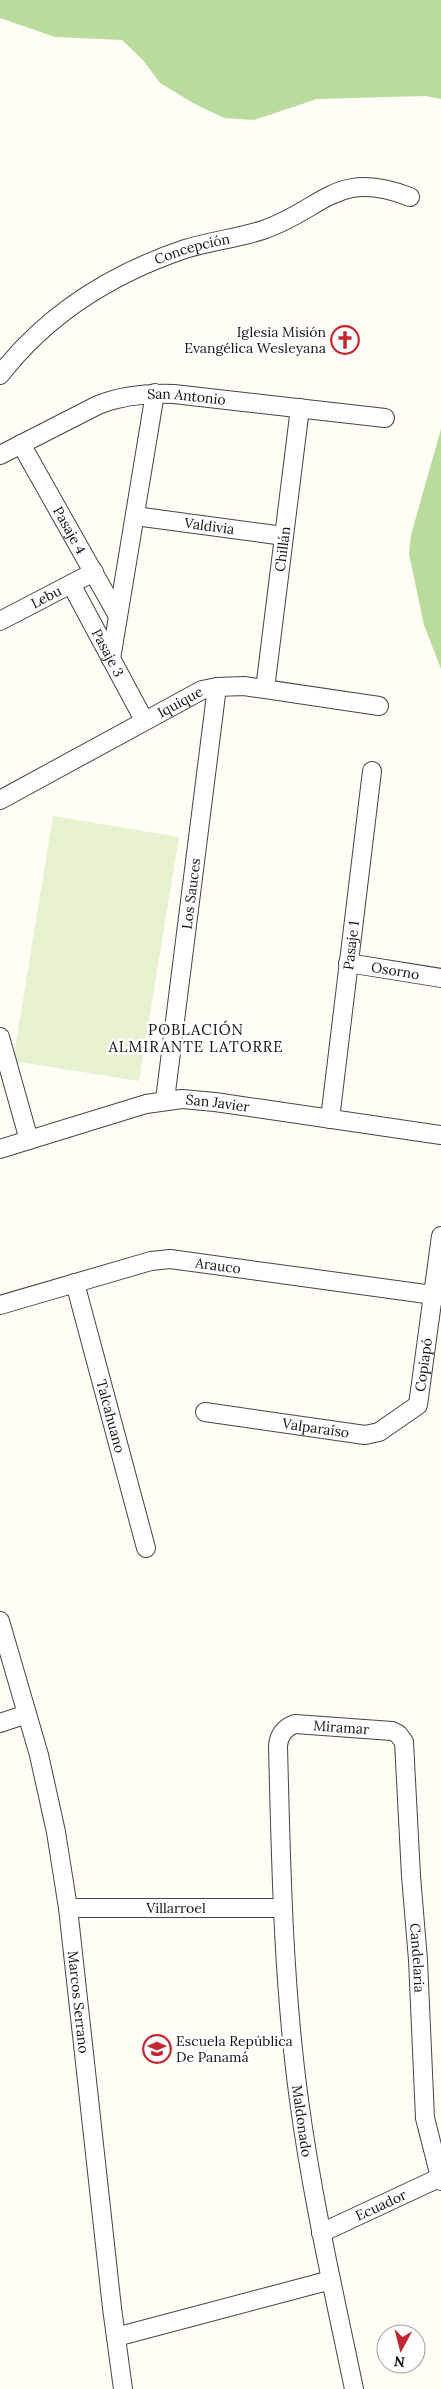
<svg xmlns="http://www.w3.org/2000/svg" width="441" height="2389" font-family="Lora,serif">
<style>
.forest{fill:#b9dc9c}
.pitch{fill:#e6f2cf}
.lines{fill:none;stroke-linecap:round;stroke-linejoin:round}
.minor-casing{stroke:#444;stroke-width:20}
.minor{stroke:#fff;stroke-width:18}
.labels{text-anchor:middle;stroke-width:5;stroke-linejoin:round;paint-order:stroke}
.street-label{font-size:14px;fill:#111;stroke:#fff}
.poi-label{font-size:14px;fill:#111;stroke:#fff;text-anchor:end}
.neighbourhood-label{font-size:15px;letter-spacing:1px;fill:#111;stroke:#fff}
</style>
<rect width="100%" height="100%" fill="#fffdf5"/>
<path class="forest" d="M0,0H441V99L426,96L317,99L254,120L224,118L193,103L160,83L143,60L122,40L55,37L0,18Z
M441,429V669L424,625L409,554L411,535Z"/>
<path class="pitch" d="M53,816L179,837L139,1081L13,1061Z"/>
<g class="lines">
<defs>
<g id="minor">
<path id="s1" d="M0,375C48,313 111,274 185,249C211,241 238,238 263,230C324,209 336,168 410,197"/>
<path id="s2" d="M21,444L118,616"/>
<path id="s3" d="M0,455L98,405C123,395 147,393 174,394L385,418"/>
<path id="s4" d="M135,516L284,536"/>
<path id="s5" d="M71,584L144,720"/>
<path id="s6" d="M0,621L94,572"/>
<path d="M111,659L155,393"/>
<path id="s7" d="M265,689L300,408"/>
<path id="s8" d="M0,800L202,690L217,687L244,686L379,706"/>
<path id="s9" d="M348,963L441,978"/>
<path d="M0,1037L29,1140"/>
<path id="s10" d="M165,1100L217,687"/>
<path id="s11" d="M330,1119L372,771"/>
<path id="s12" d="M0,1149L146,1104L182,1099L215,1102L441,1135"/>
<path id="s13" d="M75,1283L146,1548"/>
<path id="s14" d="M0,1305L151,1261L170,1259L441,1296"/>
<path id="s15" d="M205,1412L365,1435L379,1432L418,1405L441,1236"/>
<path id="s16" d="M0,1621L39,1755L56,1832L68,1908L112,2308L123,2389"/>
<path d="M0,1723L27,1714"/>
<path id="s17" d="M68,1908H282"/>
<path id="s18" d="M321,2233L441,2177"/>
<path d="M116,2337L331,2280"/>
<path id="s19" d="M354,2389C334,2293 312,2197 299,2100C283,1982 281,1864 278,1746C279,1735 284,1728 295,1724L392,1731L398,1734L404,1742L411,1876L418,1960L425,2118L441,2181"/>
</g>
</defs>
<use href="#minor" class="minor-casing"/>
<use href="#minor" class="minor"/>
</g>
<defs>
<symbol id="church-ring" viewBox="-11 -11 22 22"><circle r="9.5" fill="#fff" stroke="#c4262e" stroke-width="1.5"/><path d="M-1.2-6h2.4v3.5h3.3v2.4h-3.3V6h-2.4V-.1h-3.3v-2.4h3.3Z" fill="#c4262e"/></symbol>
<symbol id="school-ring" viewBox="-11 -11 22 22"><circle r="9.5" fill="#fff" stroke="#c4262e" stroke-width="1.5"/><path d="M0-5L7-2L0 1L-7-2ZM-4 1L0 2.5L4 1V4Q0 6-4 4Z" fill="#c4262e"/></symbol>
</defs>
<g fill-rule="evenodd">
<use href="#church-ring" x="329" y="324" width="32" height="32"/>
<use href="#school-ring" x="141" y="2033" width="32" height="32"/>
</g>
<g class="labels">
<g class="street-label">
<text dy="5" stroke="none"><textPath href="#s1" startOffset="234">Concepción</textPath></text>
<text dy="5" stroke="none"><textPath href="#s3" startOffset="200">San Antonio</textPath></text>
<text dy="5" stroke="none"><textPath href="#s4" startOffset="75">Valdivia</textPath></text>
<text dy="5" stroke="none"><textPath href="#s2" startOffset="99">Pasaje 4</textPath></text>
<text dy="5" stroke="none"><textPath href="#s7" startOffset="141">Chillán</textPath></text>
<text dy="5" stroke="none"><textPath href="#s6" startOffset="52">Lebu</textPath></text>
<text dy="5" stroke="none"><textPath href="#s5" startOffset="78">Pasaje 3</textPath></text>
<text dy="5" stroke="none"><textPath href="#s8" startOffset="205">Iquique</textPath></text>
<text dy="5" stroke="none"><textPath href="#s10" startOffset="208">Los Sauces</textPath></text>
<text dy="5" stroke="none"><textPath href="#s11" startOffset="175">Pasaje 1</textPath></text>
<text dy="5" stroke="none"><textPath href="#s9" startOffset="48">Osorno</textPath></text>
<text dy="5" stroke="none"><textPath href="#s12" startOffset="225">San Javier</textPath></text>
<text dy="5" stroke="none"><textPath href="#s14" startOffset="225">Arauco</textPath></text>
<text dy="5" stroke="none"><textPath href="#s15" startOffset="264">Copiapó</textPath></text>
<text dy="5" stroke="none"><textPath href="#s13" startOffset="138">Talcahuano</textPath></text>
<text dy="5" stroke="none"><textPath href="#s15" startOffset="112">Valparaíso</textPath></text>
<text dy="5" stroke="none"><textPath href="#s19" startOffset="725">Miramar</textPath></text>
<text dy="5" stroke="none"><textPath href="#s17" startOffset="108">Villarroel</textPath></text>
<text dy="5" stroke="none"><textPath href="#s19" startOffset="1009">Candelaria</textPath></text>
<text dy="5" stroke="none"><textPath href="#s16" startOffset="390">Marcos Serrano</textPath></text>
<text transform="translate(302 2121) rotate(82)" y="5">Maldonado</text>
<text dy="5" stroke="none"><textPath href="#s18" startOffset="66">Ecuador</textPath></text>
</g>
<g class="poi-label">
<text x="326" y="337">Iglesia Misión<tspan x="326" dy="16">Evangélica Wesleyana</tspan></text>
<text x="176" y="2046" text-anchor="start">Escuela República<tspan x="176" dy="16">De Panamá</tspan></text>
</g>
<g class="neighbourhood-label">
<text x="196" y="1035">POBLACIÓN<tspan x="196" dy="17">ALMIRANTE LATORRE</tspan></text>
</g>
</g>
<g transform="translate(401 2349) rotate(187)"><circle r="24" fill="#ffffff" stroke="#a0a0a0"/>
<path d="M0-4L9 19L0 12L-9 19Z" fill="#c4262e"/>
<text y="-8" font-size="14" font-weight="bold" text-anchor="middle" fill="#111111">N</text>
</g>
</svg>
